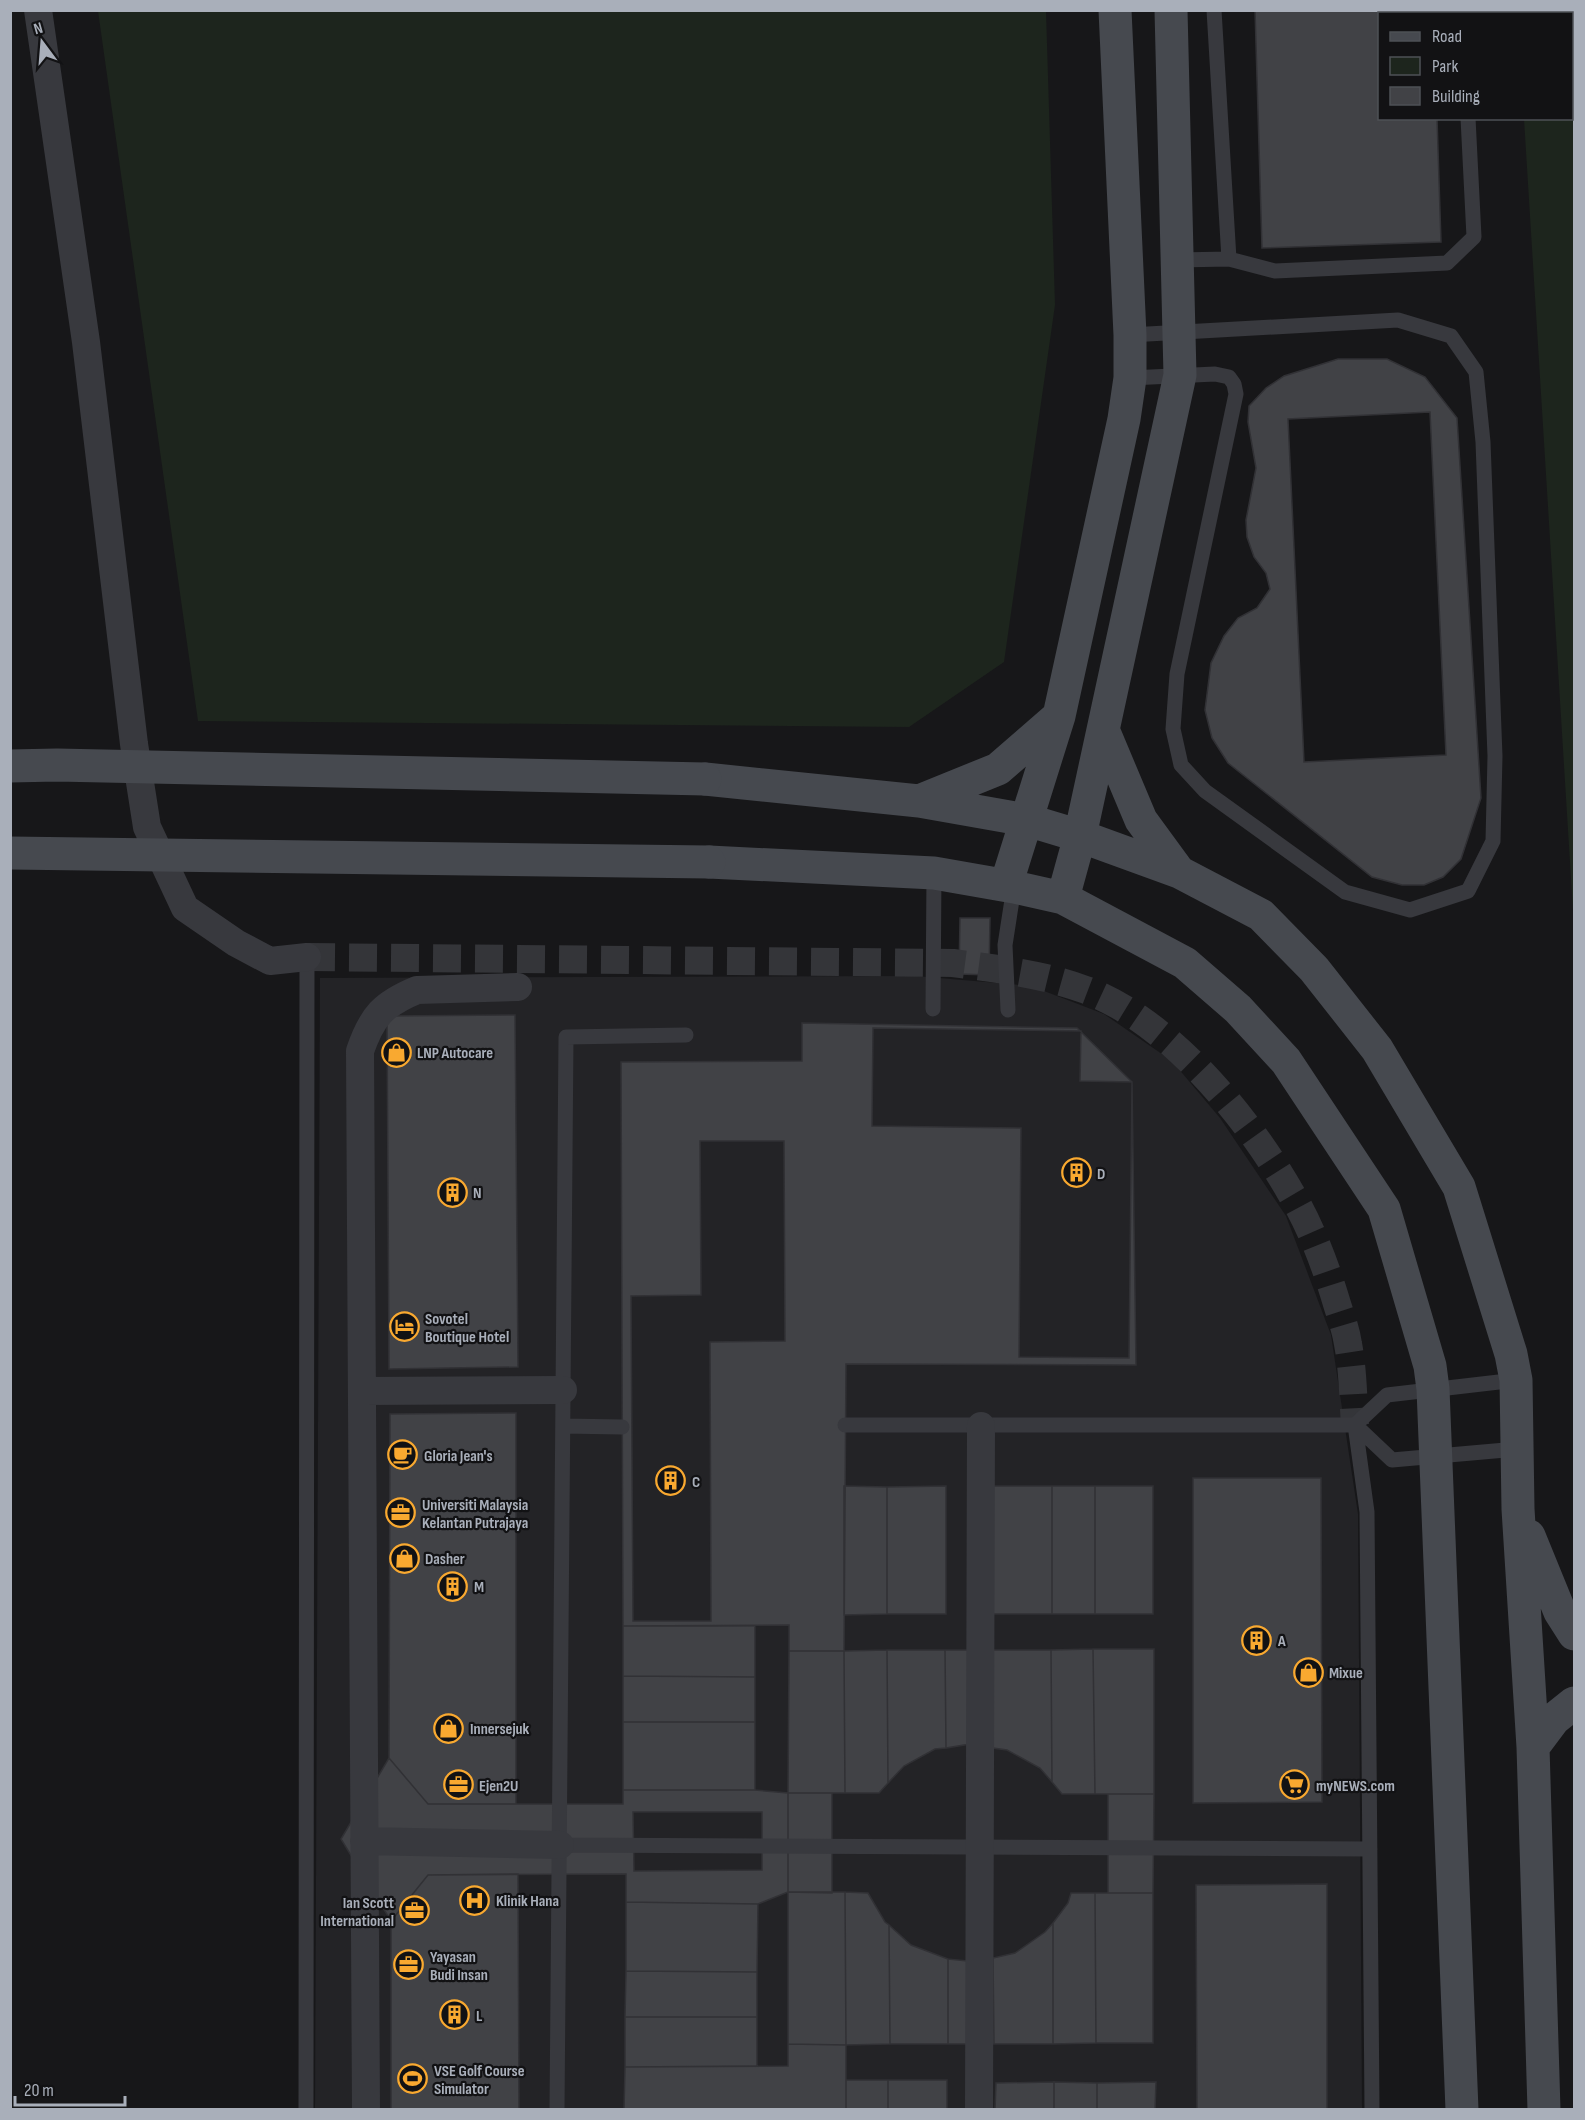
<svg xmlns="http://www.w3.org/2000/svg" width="1585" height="2120" font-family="'Sofia Sans Condensed',sans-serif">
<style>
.built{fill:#232326}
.green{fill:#1d251d}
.building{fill:#414246;stroke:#313135;stroke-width:1.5;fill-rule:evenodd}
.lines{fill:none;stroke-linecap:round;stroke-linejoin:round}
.street-tunnel{stroke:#343539;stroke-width:28;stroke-dasharray:28 14;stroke-linecap:butt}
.lane{stroke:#38393e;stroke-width:15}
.street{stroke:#38393e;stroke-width:28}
.secondary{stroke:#46494f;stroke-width:33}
.secondary-bridge{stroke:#46494f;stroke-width:33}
.labels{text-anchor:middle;stroke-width:4.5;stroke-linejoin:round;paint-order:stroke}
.poi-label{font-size:16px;font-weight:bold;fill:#a9afba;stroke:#121214;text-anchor:start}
</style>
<rect width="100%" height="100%" fill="#171719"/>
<path class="built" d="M916,976L1031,986L1104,1014L1172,1061L1220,1118L1286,1216L1331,1335L1358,1514L1362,2109L315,2110L320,978Z"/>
<path class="green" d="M98,11H1046L1055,305L1004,662L909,727L198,721Z
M1517,11H1574V927L1524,119L1572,118V14L1517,13Z"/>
<path class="building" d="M1255,10H1434V14H1380V118H1437L1441,242L1262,248Z
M1338,359H1387L1425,377L1457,418L1481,798L1461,859L1443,877L1424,885H1402L1372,877L1228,763L1212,738L1205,710L1211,663L1224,636L1238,618L1257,608L1270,589L1266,573L1254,557L1247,537L1246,520L1256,468L1248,422L1249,406L1266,388L1284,376Z
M1430,412L1446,755L1304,762L1288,419Z
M960,918H990L989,975L959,974Z
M515,1015L518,1367L389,1369L387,1016Z
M802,1023L1077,1028L1132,1082L1136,1365L846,1364L844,1651H789V1625L623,1626L621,1062L802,1061Z
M873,1028L1081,1031L1080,1081L1132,1082L1129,1358L1019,1357L1021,1128L872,1126Z
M700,1141H784L785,1341L710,1342L711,1621H633L631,1296L701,1295Z
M516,1413V1804H428L389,1758L390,1414Z
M1193,1478H1321L1322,1802L1193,1803Z
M844,1486L887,1487V1614L844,1615Z
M946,1486V1614H887V1487Z
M993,1486H1052V1614H993Z
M1052,1486H1095V1614H1052Z
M1095,1486H1153V1614H1095Z
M623,1626H755V1677L623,1676Z
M1093,1649L1095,1794H1062L1052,1782L1051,1650Z
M1093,1649H1154V1794H1095Z
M887,1650L888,1783L879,1793H845L844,1651Z
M887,1650H945L946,1748L935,1749L904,1766L888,1783Z
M945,1650H992L970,1744L946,1748Z
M992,1650H1051L1052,1782L1040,1768L1007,1750L993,1748Z
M789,1651H844L845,1793H788Z
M623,1676L755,1677V1722H623Z
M623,1722H755V1790H623Z
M389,1758L428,1804H623V1790H755L788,1793V1892L758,1904L626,1902V1874L428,1875L391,1921L341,1839ZM633,1812H762V1870L634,1871Z
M788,1793H832V1893L788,1892Z
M1108,1794H1154L1153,1893H1108Z
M518,1874L519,2110H391V1921L428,1875Z
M1327,1884V2110H1197L1196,1885Z
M788,1892H845L846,2045L788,2044Z
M845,1892L868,1893L885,1922L889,1925L890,2044L846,2045Z
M1071,1893H1095L1096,2043L1053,2044V1923L1068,1903Z
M1095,1893H1153V2043H1096Z
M626,1902L758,1904L757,1972L626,1971Z
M1053,1923V2044H994L993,1958L1015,1953L1045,1932Z
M889,1925L911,1945L948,1959V2044H890Z
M993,1958L994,2044H948V1959L978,1962Z
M626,1971L757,1972V2017H625Z
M625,2017H757V2066L625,2067Z
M788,2044L846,2045V2110H624L625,2067L788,2066Z
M846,2080H888V2110H846Z
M888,2080H947V2110H888Z
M1054,2082V2110H995L996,2083Z
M1054,2082L1097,2083V2110H1054Z
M1156,2082L1155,2110H1097V2083Z"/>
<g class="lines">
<path class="street-tunnel" d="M307,957L953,963C998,969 1043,974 1086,990C1171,1022 1249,1119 1292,1195C1312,1229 1326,1267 1337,1304C1341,1317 1346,1330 1348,1344C1353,1370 1353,1398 1355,1425"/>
<path class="lane" d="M1214,10L1229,259
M1462,10V14
M1177,260L1229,259L1275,271L1447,263L1474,237L1468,118
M1130,378L1215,374L1229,377L1234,384L1236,394L1177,674L1173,729L1181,765L1205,791L1345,892L1410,910L1468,891L1493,841L1495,756L1483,442L1476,372L1451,336L1398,320L1130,335
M933,1009L934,873
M1008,1010L1005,945L1014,887
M845,1425H1355L1387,1395L1516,1380
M1355,1425L1367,1512L1372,2110
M1355,1425L1392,1460L1517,1449
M563,1426L622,1427
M560,1845L1370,1849
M306,2110L307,957
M557,2110L566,1037L686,1035"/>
<path class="street" d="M38,10L86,342L134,744L147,827L185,908L236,943L270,961L307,957
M362,1391L563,1390
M364,1841L560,1845
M366,2110L360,1051C372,1016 383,1004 417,990L518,987
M979,2110L981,1426"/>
<path class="secondary" d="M1104,732L1141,820L1179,872
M705,779L919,801L1027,820L1080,836L1179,872L1261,915L1314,969L1377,1049L1459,1187L1511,1354L1516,1380L1518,1509L1533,1747L1544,2110
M919,801L998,769L1059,716
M709,862L934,873L1014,887L1063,898L1185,963L1238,1009L1286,1061L1384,1209L1430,1366L1433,1389L1462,2110
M1006,885L1059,716L1124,419L1130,378V335L1115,10
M1063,898L1080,836L1180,375L1171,10
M1529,1536L1560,1612L1574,1634
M1533,1747L1554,1719L1574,1703"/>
<path class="secondary-bridge" d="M10,766L57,765L705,779
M10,853L709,862"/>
</g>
<defs>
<symbol id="shop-ring" viewBox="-11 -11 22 22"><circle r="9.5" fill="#121214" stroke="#f9a930" stroke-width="1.5"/><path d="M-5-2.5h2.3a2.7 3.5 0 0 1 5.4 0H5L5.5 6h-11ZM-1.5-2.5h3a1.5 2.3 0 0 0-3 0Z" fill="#f9a930"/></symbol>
<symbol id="building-ring" viewBox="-11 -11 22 22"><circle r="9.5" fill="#121214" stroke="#f9a930" stroke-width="1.5"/><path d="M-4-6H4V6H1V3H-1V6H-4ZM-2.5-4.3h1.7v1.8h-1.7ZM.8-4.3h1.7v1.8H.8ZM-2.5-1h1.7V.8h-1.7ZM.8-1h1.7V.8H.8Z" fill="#f9a930"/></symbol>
<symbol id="hotel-ring" viewBox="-11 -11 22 22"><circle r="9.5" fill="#121214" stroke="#f9a930" stroke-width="1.5"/><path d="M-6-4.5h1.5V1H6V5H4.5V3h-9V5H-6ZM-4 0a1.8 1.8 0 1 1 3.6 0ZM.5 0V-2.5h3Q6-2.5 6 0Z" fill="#f9a930"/></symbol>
<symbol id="cafe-ring" viewBox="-11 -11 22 22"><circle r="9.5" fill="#121214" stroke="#f9a930" stroke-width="1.5"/><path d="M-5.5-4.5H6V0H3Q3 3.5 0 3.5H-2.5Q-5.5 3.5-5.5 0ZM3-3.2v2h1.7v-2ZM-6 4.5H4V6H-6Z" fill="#f9a930"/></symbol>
<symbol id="office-ring" viewBox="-11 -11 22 22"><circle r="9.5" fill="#121214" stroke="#f9a930" stroke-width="1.5"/><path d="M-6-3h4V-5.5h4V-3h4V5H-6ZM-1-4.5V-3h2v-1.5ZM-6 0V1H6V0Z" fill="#f9a930"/></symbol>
<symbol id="supermarket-ring" viewBox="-11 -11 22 22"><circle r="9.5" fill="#121214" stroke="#f9a930" stroke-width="1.5"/><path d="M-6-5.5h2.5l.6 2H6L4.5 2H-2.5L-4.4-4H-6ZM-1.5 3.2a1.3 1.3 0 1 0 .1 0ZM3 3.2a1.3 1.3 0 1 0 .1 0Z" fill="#f9a930"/></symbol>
<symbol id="hospital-ring" viewBox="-11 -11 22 22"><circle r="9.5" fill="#121214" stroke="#f9a930" stroke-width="1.5"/><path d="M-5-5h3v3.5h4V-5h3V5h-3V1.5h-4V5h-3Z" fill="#f9a930"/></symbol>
<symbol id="stadium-ring" viewBox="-11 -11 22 22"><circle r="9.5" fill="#121214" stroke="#f9a930" stroke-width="1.5"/><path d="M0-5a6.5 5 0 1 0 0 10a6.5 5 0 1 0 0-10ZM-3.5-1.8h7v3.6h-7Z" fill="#f9a930"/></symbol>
</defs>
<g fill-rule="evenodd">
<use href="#shop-ring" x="380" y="1036" width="33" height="33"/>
<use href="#building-ring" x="1060" y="1156" width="33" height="33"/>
<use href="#building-ring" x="436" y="1176" width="33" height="33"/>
<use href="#hotel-ring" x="388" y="1310" width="33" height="33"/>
<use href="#cafe-ring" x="386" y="1438" width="33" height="33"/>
<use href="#building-ring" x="654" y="1464" width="33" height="33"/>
<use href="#office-ring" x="384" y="1496" width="33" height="33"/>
<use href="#shop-ring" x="388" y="1542" width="33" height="33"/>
<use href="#building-ring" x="436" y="1570" width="33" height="33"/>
<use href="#building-ring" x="1240" y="1624" width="33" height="33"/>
<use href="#shop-ring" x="1292" y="1656" width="33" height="33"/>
<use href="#shop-ring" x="432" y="1712" width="33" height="33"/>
<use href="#office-ring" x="442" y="1768" width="33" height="33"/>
<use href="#supermarket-ring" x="1278" y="1768" width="33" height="33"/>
<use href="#hospital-ring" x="458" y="1884" width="33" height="33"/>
<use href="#office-ring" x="398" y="1894" width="33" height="33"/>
<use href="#office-ring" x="392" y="1948" width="33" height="33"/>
<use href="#building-ring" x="438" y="1998" width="33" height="33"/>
<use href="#stadium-ring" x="396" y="2062" width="33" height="33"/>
</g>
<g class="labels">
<g class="poi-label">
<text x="417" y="1058">LNP Autocare</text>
<text x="1097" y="1179">D</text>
<text x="473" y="1198">N</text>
<text x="425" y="1324">Sovotel<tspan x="425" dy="18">Boutique Hotel</tspan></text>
<text x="424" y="1461">Gloria Jean's</text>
<text x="692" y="1487">C</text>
<text x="422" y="1510">Universiti Malaysia<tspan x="422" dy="18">Kelantan Putrajaya</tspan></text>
<text x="425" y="1564">Dasher</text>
<text x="474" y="1592">M</text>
<text x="1278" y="1646">A</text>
<text x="1329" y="1678">Mixue</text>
<text x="470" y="1734">Innersejuk</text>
<text x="479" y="1791">Ejen2U</text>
<text x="1316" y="1791">myNEWS.com</text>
<text x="496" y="1906">Klinik Hana</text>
<text x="394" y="1908" text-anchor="end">Ian Scott<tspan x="394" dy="18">International</tspan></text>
<text x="430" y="1962">Yayasan<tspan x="430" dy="18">Budi Insan</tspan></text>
<text x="476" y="2021">L</text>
<text x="434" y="2076">VSE Golf Course<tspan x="434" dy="18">Simulator</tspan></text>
</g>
</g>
<rect width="1585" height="2120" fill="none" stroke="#a9afba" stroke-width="24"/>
<rect x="1378" y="12" width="195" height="108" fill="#121214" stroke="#4e5156" stroke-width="1.5"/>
<rect x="1390" y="32" width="30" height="9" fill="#46494f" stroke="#4e5156" stroke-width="1.5"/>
<text x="1432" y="42" font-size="18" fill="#a9afba">Road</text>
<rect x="1390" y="57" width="30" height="18" fill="#1d251d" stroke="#4e5156" stroke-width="1.5"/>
<text x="1432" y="72" font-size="18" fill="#a9afba">Park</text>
<rect x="1390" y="87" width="30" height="18" fill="#414246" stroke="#4e5156" stroke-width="1.5"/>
<text x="1432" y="102" font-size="18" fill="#a9afba">Building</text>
<g transform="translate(42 42) rotate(344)" stroke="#121214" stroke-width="4.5" paint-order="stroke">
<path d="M0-4.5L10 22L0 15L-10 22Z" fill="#a9afba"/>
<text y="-9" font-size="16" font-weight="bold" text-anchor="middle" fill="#a9afba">N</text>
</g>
<path d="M15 2096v9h110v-9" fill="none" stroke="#a9afba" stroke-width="3"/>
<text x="24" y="2096" font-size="18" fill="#a9afba" stroke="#121214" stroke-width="4.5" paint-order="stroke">20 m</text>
</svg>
